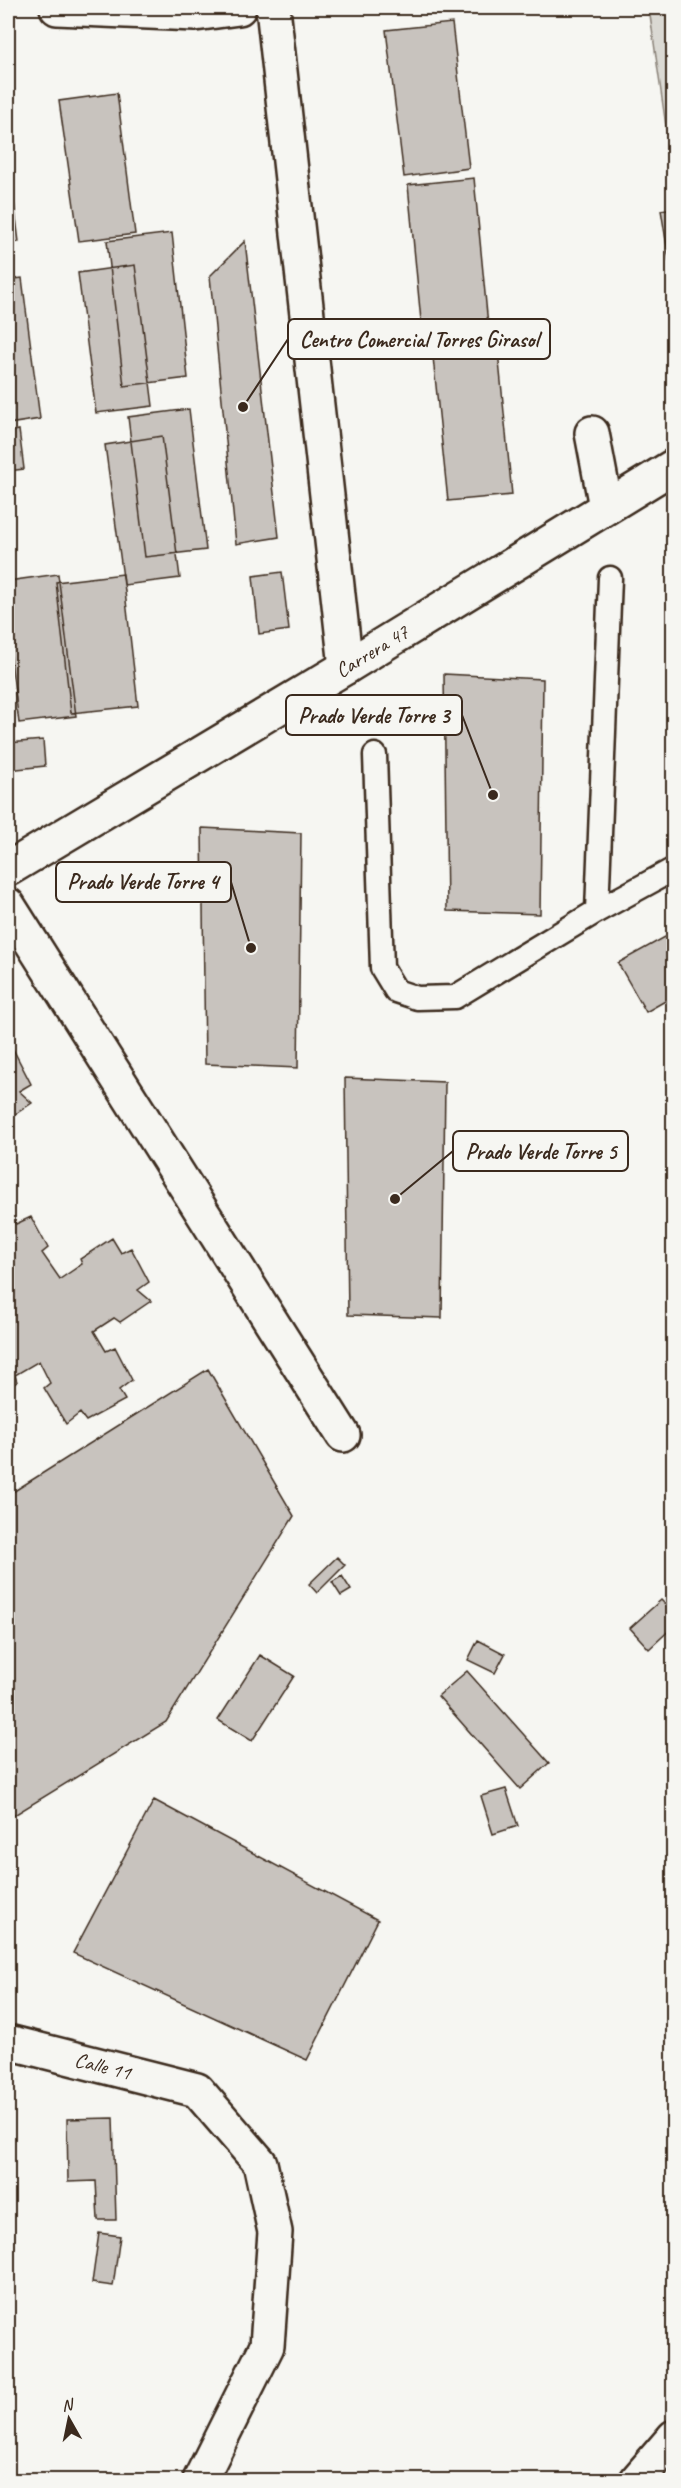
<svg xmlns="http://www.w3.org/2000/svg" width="681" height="2488" font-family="Caveat,sans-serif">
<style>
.green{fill:#dad9d3;stroke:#8a8278;stroke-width:1.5}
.building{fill:#c8c3be;stroke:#3b2a1e;stroke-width:1.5}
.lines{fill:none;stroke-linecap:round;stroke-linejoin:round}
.lane-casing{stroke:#3b2a1e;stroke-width:27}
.street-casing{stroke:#3b2a1e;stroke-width:38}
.lane{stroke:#f6f6f2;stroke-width:22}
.street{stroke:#f6f6f2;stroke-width:33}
.labels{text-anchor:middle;stroke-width:5;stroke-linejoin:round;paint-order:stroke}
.street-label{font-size:21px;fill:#3b2a1e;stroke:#f6f6f2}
.leader{fill:none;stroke:#3b2a1e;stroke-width:2}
.callout-dot{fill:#3b2a1e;stroke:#f6f6f2;stroke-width:2}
.callout{fill:#f6f6f2;stroke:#3b2a1e;stroke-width:2}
.callout-label{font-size:22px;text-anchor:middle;font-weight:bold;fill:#3b2a1e}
</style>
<rect width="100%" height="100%" fill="#f6f6f2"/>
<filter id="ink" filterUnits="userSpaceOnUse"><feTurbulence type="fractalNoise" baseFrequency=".0167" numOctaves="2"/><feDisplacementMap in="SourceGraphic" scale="12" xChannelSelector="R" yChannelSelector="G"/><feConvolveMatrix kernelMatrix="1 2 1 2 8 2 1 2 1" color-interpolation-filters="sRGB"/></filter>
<g filter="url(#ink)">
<path class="green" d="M649,8H673V175Z"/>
<path class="building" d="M452,23L469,168L404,177L386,30Z
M117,93L135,234L79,241L59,101Z
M8,153L19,242L8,244Z
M474,178L488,325L422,331L408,185Z
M674,208V289L661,210Z
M172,233L188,378L124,386L107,241Z
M245,241L279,537L236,544L210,276Z
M135,265L153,406L96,413L78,273Z
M22,278L40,419L8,424V280Z
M498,351L512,495L448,501L433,357Z
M189,409L206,550L145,557L128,417Z
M19,430L24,469L8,471V432Z
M162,436L180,578L124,585L105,445Z
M282,572L289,630L259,634L253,576Z
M58,574L76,716L19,723L8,637V581Z
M123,574L138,706L71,713L56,582Z
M444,674L543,679L540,914L447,911Z
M43,740L45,766L8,770V743Z
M202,828L301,833L298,1068L205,1064Z
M674,932V996L646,1012L618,963Z
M13,1049L31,1084L19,1091L32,1103L8,1119V1052Z
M345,1078L445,1082L442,1318L348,1315Z
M31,1217L48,1248L42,1253L60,1279L82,1264L80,1259L112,1238L121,1253L131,1248L149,1282L138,1290L151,1301L120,1322L114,1318L94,1331L106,1351L115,1347L132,1380L119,1390L125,1400L86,1421L80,1413L66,1424L44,1388L50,1383L39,1361L15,1375L17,1382L8,1388V1223L13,1220L16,1224Z
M208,1369L294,1516L166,1722L8,1819V1495Z
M337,1557L345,1565L317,1593L309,1584Z
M342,1576L351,1590L341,1596L332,1582Z
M661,1600L674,1613V1626L649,1649L630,1628Z
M478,1640L505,1654L495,1673L468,1660Z
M260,1655L294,1676L252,1741L218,1720Z
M467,1671L549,1763L520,1789L438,1696Z
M506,1789L518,1826L493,1834L481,1796Z
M154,1800L378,1920L307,2060L73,1953Z
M113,2118L116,2220H98L96,2181L68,2182L67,2119Z
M99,2233L120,2236L113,2286L92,2283Z"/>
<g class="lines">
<defs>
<path id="lane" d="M375,755L382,968L396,991L417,998L455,997L597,911L674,869
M597,911L610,578"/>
<g id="street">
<path d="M57,8L195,14L239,8"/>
<path d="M273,8L346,667"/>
<path d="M592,433L606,507"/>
<path id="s1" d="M8,869L346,667L674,466"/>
<path d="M8,905L343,1435"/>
<path id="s2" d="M8,2042L197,2090L260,2163L275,2232L267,2346L200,2480"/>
<path d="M637,2480L674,2437"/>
</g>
</defs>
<use href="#lane" class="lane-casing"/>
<use href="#street" class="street-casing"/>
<use href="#lane" class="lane"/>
<use href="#street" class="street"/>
</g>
</g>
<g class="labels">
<g class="street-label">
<text dy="7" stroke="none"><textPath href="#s1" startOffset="424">Carrera 47</textPath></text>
<text dy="7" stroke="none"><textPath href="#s2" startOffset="98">Calle 11</textPath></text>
</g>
</g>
<path class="leader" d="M243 407L288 339M493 795L462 715M251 948L231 882M395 1199L453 1151"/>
<g class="callout-dot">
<circle cx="243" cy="407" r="6"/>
<circle cx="493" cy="795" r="6"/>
<circle cx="251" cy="948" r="6"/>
<circle cx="395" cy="1199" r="6"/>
</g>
<g class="callout">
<rect x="288" y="319" width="262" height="40" rx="6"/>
<rect x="286" y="695" width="176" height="40" rx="6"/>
<rect x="56" y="862" width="175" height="40" rx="6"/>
<rect x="453" y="1131" width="175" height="40" rx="6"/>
</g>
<g class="callout-label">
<text x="419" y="347">Centro Comercial Torres Girasol</text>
<text x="374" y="723">Prado Verde Torre 3</text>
<text x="143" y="889">Prado Verde Torre 4</text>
<text x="541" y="1159">Prado Verde Torre 5</text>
</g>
<rect width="681" height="2488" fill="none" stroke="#f6f6f2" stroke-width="30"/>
<rect x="15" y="15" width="651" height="2458" fill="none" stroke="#3b2a1e" stroke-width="2" filter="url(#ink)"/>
<g transform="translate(69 2419) rotate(351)" stroke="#f6f6f2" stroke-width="4.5" paint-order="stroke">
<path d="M0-4.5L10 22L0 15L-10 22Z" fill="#3b2a1e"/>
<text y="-9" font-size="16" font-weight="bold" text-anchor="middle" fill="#3b2a1e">N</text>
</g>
</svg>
